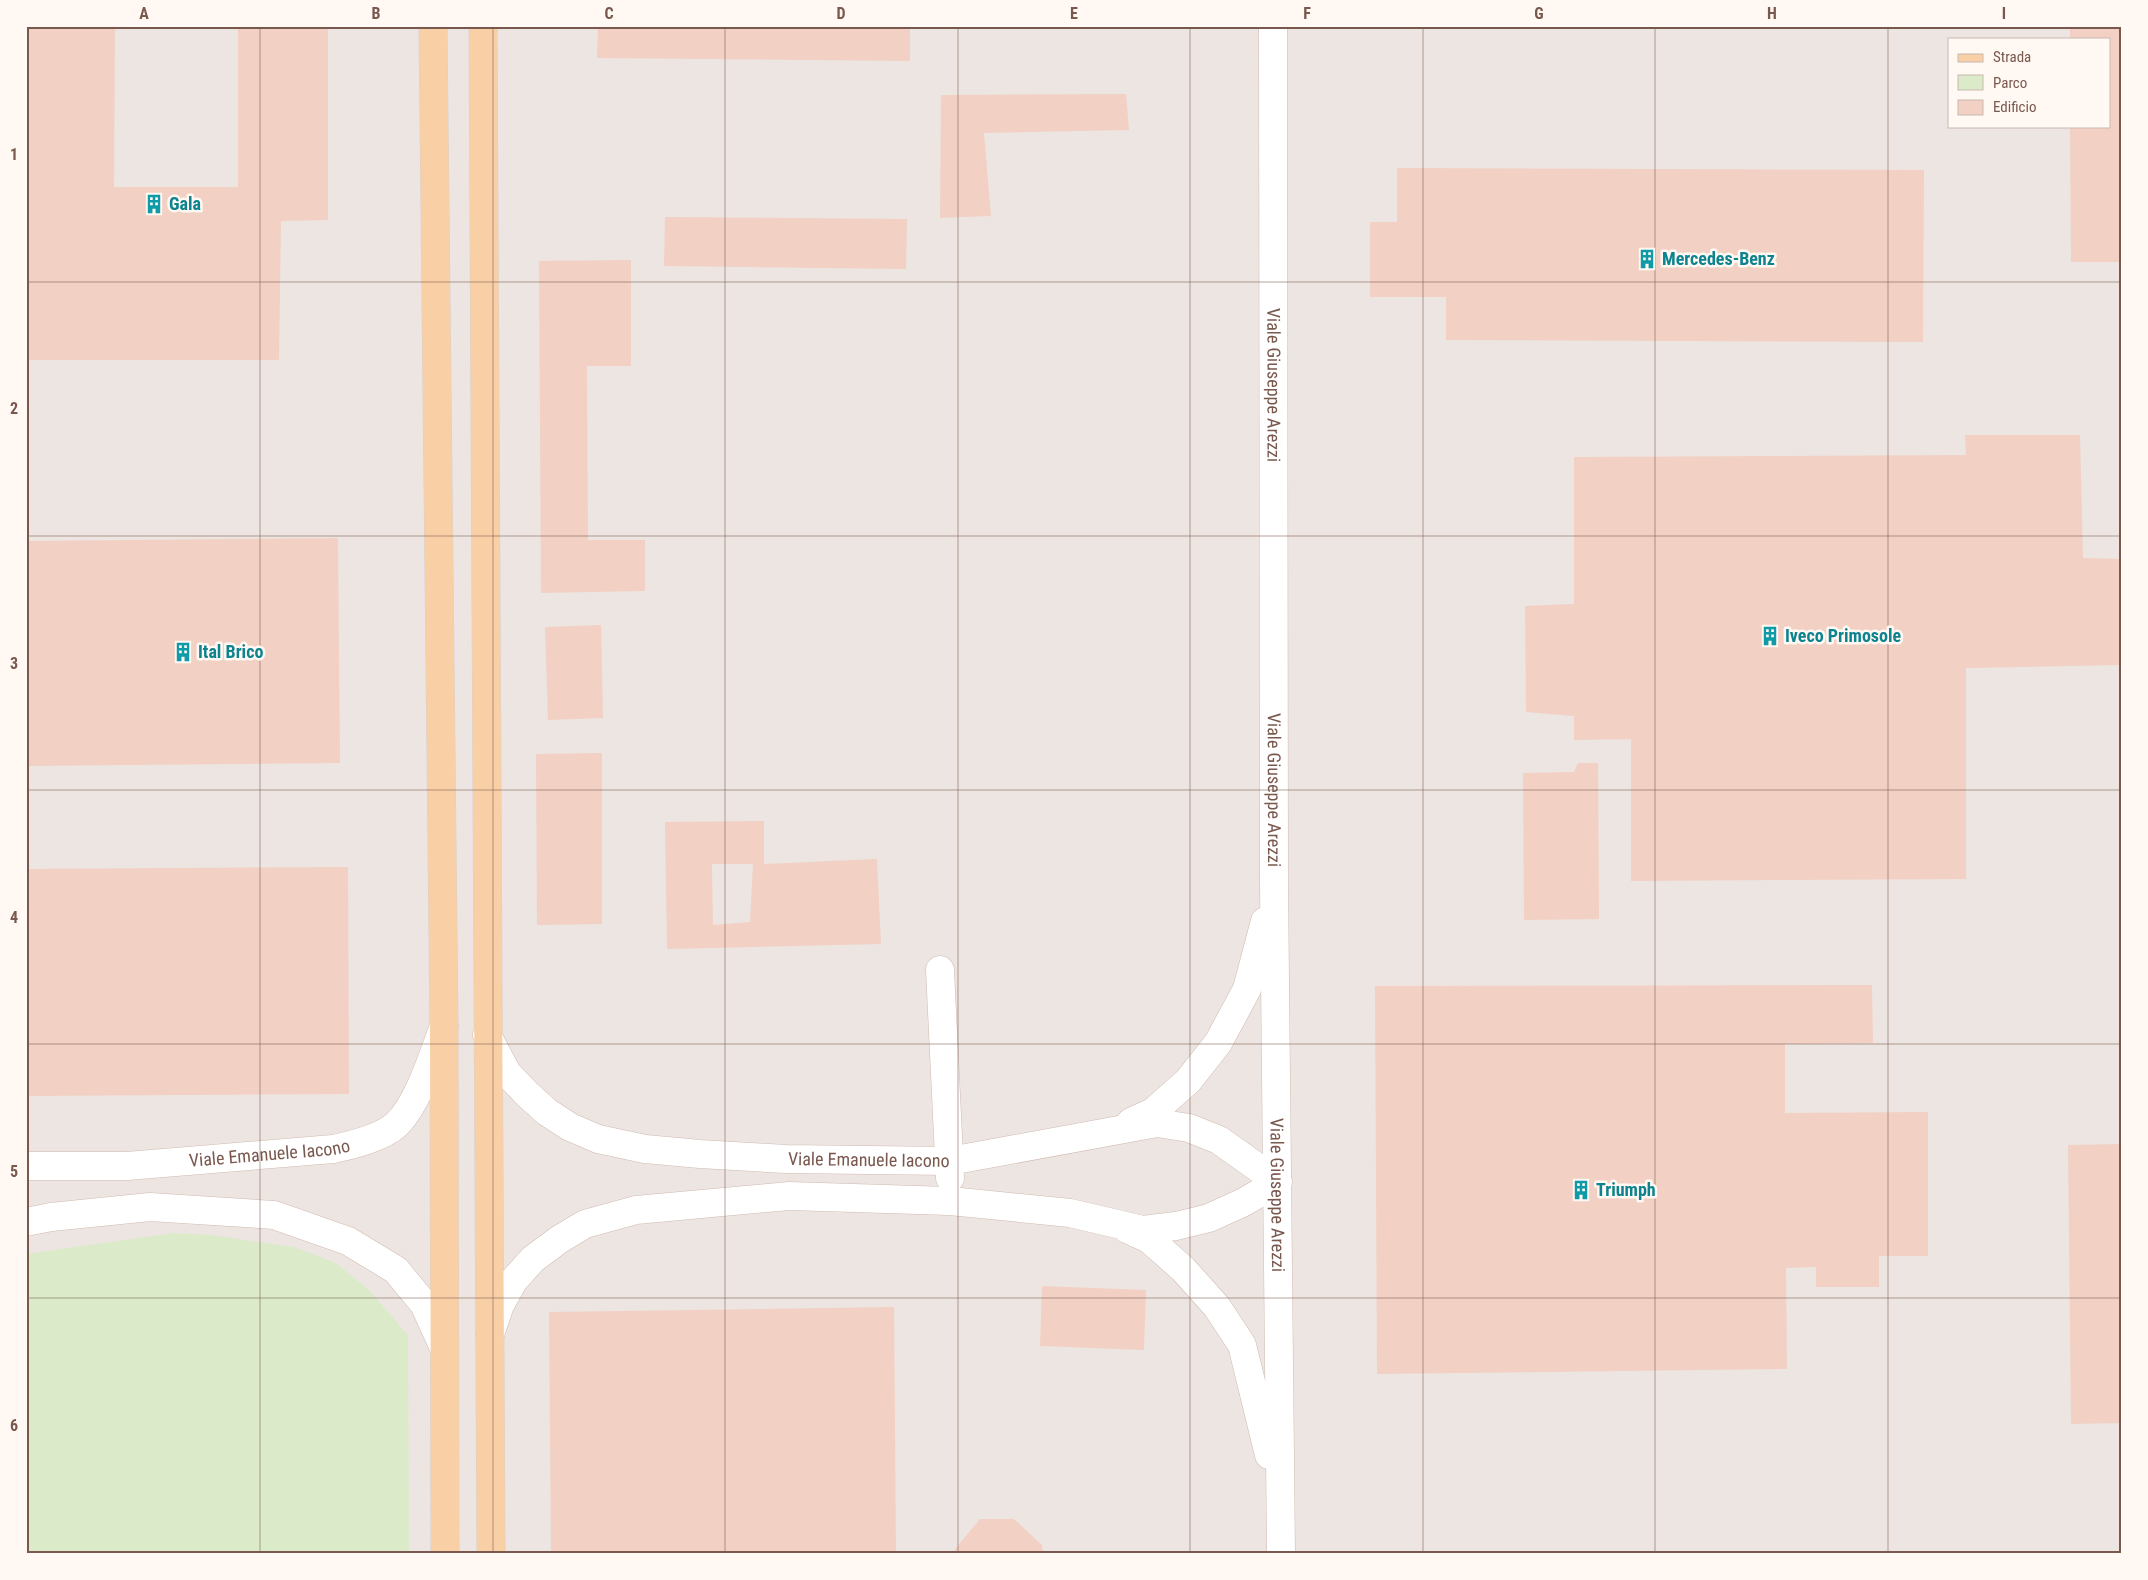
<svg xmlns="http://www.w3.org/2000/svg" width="2148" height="1580" font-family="'Roboto Condensed',sans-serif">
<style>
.industrial{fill:#ede5e1;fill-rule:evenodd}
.green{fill:#dbebc9}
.building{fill:#f2d0c4;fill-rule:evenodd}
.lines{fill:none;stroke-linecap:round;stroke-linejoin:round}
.street-casing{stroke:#d0bab0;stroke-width:29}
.primary-casing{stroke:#d9d0cd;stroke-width:29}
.street{stroke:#fff;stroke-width:28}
.primary{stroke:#f9d0a6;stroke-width:28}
.grid{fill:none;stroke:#79584e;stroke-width:1;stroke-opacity:0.55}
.labels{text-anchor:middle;stroke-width:5;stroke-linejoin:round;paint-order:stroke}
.culture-label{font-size:18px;font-weight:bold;fill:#0d838f;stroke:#fff8f3;text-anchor:start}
.street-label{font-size:18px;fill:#79584e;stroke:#fff8f3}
.neatline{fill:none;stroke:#79584e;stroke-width:2}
.grid-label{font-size:16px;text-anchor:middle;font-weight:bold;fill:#79584e}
</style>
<rect width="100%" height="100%" fill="#fdf4ec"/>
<path class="industrial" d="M26,26H2122V1554H26ZM1949,39H2109V126H1949Z"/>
<path class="green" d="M174,1233L211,1235L294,1247L336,1263L370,1291L408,1335L409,1554H26V1254Z"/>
<path class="building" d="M26,26H115L114,187H238V26H328V220L281,221L279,360H26Z
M598,26H910V61L597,58Z
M2070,26H2122V262H2071L2070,126H2109V39H2070Z
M1126,94L1129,130L984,133L991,216L940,218L941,95Z
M1397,168L1924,170L1923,342L1446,340V297H1370V222H1397Z
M665,217L907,219L906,269L664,266Z
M631,260V366H587L588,540H645V591L541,593L539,261Z
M1965,435H2080L2083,558L2122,559V665L1966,668V879L1631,881V739L1574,740V716L1526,712L1525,606L1574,604V457L1966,455Z
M338,538L340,763L26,766V541Z
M601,625L603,718L548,720L545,627Z
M602,753V924L537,925L536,754Z
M1578,763H1598L1599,919L1524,920L1523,773L1574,772Z
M764,821V864L877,859L881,944L667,949L665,822ZM712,864H753L750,922L713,925Z
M348,867L349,1094L26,1096V869Z
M1872,985L1873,1043L1785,1044V1113L1928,1112V1256H1879V1287H1816V1267L1786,1268L1787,1369L1377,1374L1375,986Z
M2122,1144V1423L2071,1424L2068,1145Z
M1042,1286L1146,1290L1144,1350L1040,1346Z
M894,1307L896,1554H551L549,1312Z
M980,1519H1014L1042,1545L1043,1554H956L955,1549Z"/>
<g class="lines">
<defs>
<g id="street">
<path id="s1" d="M1273,26L1274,885L1281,1554"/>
<path d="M940,970L950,1178"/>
<path id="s2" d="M487,1035L507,1073L527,1094L547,1112L570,1127L598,1139L645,1149L700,1154L786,1159L950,1161L1157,1123L1189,1128L1219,1140L1278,1182L1244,1202L1209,1218L1176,1226L1143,1230L1070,1213L950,1201L789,1196L636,1210L585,1224L560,1239L533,1259L514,1280L500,1305L490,1334"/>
<path d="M1131,1122L1153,1112L1188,1081L1218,1043L1247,989L1265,921"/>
<path id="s3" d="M26,1166H127L333,1149C352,1145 382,1138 397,1124C419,1102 433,1055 444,1026"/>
<path d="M26,1222L51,1217L150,1207L274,1215L348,1241L396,1270L424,1304L444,1348"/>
<path d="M1127,1229L1149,1239L1183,1269L1217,1307L1242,1345L1269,1455"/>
</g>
<path id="primary" d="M433,26L444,1025L445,1554
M483,26L491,1554"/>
</defs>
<use href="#street" class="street-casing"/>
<use href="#primary" class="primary-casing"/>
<use href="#street" class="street"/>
<use href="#primary" class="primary"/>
</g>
<path class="grid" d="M260,26V1554M493,26V1554M725,26V1554M958,26V1554M1190,26V1554M1423,26V1554M1655,26V1554M1888,26V1554M26,282H2122M26,536H2122M26,790H2122M26,1044H2122M26,1298H2122"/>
<defs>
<symbol id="building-bare" viewBox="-9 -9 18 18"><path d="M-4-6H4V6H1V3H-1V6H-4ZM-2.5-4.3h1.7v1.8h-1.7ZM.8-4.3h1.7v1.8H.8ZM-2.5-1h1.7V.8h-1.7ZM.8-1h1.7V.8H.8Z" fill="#0f9aa8" stroke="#fff8f3" stroke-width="2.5" paint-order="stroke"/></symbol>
</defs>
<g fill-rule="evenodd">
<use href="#building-bare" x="140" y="190" width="28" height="28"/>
<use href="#building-bare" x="1633" y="245" width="28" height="28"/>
<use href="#building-bare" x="1756" y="622" width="28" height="28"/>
<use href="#building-bare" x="169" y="638" width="28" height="28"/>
<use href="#building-bare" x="1567" y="1176" width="28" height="28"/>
</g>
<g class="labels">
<g class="culture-label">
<text x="169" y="210">Gala</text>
<text x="1662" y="265">Mercedes-Benz</text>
<text x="1785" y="642">Iveco Primosole</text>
<text x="198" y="658">Ital Brico</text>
<text x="1596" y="1196">Triumph</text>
</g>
<g class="street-label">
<text dy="6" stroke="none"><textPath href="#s1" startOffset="359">Viale Giuseppe Arezzi</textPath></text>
<text dy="6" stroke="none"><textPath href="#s1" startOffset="764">Viale Giuseppe Arezzi</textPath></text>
<text dy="6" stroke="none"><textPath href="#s3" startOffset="244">Viale Emanuele Iacono</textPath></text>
<text dy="6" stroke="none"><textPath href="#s2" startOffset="429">Viale Emanuele Iacono</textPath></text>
<text dy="6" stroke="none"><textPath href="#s1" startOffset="1169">Viale Giuseppe Arezzi</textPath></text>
</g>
</g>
<rect width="2148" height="1580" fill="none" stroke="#fff8f3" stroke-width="55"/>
<rect x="1948" y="38" width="162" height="90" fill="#fff8f3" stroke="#c9b8b1"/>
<rect x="1958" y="54" width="25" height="8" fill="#f9d0a6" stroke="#c9b8b1"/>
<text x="1993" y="62" font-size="15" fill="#79584e">Strada</text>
<rect x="1958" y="75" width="25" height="15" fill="#dbebc9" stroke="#c9b8b1"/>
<text x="1993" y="88" font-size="15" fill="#79584e">Parco</text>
<rect x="1958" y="100" width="25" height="15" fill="#f2d0c4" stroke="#c9b8b1"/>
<text x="1993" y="112" font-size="15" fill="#79584e">Edificio</text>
<rect x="28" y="28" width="2092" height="1524" class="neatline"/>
<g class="grid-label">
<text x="144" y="19">A</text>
<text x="376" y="19">B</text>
<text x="609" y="19">C</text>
<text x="841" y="19">D</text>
<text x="1074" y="19">E</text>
<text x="1307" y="19">F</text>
<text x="1539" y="19">G</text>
<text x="1772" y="19">H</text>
<text x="2004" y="19">I</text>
<text x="14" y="160">1</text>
<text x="14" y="414">2</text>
<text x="14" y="669">3</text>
<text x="14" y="923">4</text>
<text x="14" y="1177">5</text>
<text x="14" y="1431">6</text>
</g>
</svg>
